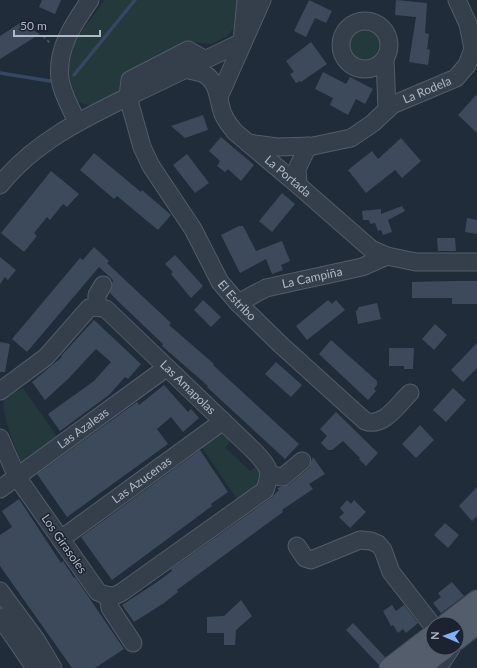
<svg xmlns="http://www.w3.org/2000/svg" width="477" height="668" font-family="Lato,sans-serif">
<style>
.green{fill:#23393c}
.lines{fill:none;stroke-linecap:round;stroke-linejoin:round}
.stream{stroke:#354763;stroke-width:3.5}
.building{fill:#3d4a5b}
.minor-casing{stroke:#535c69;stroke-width:19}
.major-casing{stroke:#3f4754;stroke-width:23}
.path{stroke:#415659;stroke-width:2;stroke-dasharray:3 3;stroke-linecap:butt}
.minor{stroke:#353e4b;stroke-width:17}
.major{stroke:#535d6c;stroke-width:21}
.labels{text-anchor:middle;stroke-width:3;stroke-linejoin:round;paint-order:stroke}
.street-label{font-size:12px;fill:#b0b9c7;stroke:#1b2330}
</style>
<rect width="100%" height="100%" fill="#212c3b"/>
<path class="green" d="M104,0H239L235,27L226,37L211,44L191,42L125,77L124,89C116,94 106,101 97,104C65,112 63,68 72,49C80,31 94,16 104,0Z
M344 45a20 20 0 1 1 40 0a20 20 0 1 1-40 0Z
M23,388L58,438L22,463C16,452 0,410 4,399C9,395 17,391 23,388Z
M220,431L231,441L225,447L250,471L259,464L262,485L237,499L200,445Z"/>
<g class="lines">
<path class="stream" d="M0,73L50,81
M74,75L135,0"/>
</g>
<path class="building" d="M42,0H61L55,14L39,7Z
M309,0L332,11L326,23L315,18L306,37L294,31Z
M396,0L427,3L425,33L429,34L427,49L430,50L428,65L409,62L416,17L395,15Z
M20,23L40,34L0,59V36Z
M311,42L327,64L301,82L300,81L296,83L290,74L294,72L286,61Z
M323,72L346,84L350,77L373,89L365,104L356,99L348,115L330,105L333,98L315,89Z
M477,94V133L458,115Z
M203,115L208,130L185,138L171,126Z
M221,137L254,165L241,181L228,169L225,172L217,166L220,161L209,151Z
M401,138L421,161L402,178L395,170L366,193L348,170L372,151L378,159Z
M94,153L141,192L142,190L171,215L158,230L117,196L114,199L80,170Z
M187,154L209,183L195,193L173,165Z
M51,171L79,194L67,207L63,204L50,220L47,217L34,233L37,236L24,252L1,233Z
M282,193L295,204L272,232L259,221Z
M402,206L405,211L388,220L392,232L383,235L381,230L378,231L375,223L370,224L369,220H363L362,211L381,209V214Z
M467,218L477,220V234L465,232Z
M239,226H243L256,251L282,241L290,261L281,265L283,270L272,274L266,259L240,273L221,235Z
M437,238H455L456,251H438Z
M94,247L109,261L107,263L171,323L169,325L214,364L213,365L299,444L285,459L221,400L207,387L208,386L162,346L163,344L121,304L110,293L113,280L99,267L27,352L12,339L80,258L83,260Z
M175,255L203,286L191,298L171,274L173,272L165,264Z
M0,257L16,270L8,280L5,277L0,284Z
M452,281H477V304H452V298H412V282Z
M203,300L221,317L211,327L194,310Z
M328,300L332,304L336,300L345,310L307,340L296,326Z
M377,303L381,319L358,324L356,312L359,307Z
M94,320L141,364L128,379L125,377L109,395L60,431L48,414L94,381L111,362L96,349L68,379L45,400L32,382L62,357L61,356Z
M435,324L447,335L434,350L422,339Z
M331,340L377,381V385L374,389L376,391L368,400L319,354Z
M0,342L10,344L5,372H0Z
M477,343V368L463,382L451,370Z
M389,348H414L413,369H404V366H389Z
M276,362L302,385L291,397L265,374Z
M164,385L188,412L191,409L199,418L183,432L171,417L157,429L168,444L67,517L37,474L137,402L139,405Z
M453,388L466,400L446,422L433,410Z
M336,412L378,453L366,466L359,459L360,458L343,441L332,450H328L321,443L327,436L320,429Z
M420,425L434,440L416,458L402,444Z
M200,450L228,492L211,504L212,506L112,580L81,537Z
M313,457L325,474L309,484L313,489L282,510L283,512L177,590L178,592L164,603L134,622L122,605L157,582L172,571L171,569L271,498L279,490L277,488L289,485L309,468Z
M477,487V516L472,521L459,506Z
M19,499L61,563L63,561L74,578L75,577L124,649L95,668H72L0,566V535L12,527L2,511Z
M347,500L351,504L354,500L366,512L350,528L339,517L344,513L340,508Z
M445,523L459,535L448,548L434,535Z
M452,582L464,596L441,613L433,603L441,597L438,593Z
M241,600L252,616L236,630L235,645H224V633H207V617L224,616Z
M392,605L396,611L404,605L418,623L406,633L403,629L398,633L393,625L391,626L383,611Z
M353,623L385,657L379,665L346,630Z"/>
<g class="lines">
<defs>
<g id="minor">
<circle cx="365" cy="45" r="24"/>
<path id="s1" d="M204,59L188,50L130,80L128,97L142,147L151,166L193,229L220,282L238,303L281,345L365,421C384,428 398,404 410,393"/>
<path d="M385,59L387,110"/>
<path id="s2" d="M186,69C192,71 199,72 204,74C219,82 218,101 223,114C226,121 230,126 235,132L298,185L371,249L387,256L416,262H477"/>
<path d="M219,97L262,0"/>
<path d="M77,122C71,108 62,94 60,79C56,49 74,23 90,0"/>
<path id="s3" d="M248,143L277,147L313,146L351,138L373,123L392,105L456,78L467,65L473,49L468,24L457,0"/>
<path d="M0,185C37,139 89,116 140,91C174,75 208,58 242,42L246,0"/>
<path d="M298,185L297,169L308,146"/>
<path id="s4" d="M238,303L266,288L362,267L387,256"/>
<path d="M97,307V295L103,285"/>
<path id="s5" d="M0,391L46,357L89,308L97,307L106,309L256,453C269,468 272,470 265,490L122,592C113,598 107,596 98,592L17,477L0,438"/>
<path d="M270,475L283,477L302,461"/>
<path id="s6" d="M0,489L166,368"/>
<path id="s7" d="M61,539L223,421"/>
<path d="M297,546L305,558L311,560L360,540L371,541L378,544L383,550L391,572L433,626"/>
<path d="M0,591L37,641L53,668"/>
<path d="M108,596L110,608L133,643"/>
<path d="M0,617L35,668"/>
<path d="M438,668L451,648"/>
</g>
<path id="major" d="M447,624L477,601
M457,639L477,623
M390,668L433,635
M418,668L445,648"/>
</defs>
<use href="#minor" class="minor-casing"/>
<use href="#major" class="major-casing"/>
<path class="path" d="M43,36L50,43"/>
<use href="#minor" class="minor"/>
<use href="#major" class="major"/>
</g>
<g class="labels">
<g class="street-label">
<text dy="4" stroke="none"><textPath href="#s3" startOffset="195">La Rodela</textPath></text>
<text dy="4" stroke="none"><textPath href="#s2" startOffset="155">La Portada</textPath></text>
<text dy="4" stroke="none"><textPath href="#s4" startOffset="79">La Campiña</textPath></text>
<text dy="4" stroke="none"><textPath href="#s1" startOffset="334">El Estribo</textPath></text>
<text dy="4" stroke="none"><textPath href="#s5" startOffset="253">Las Amapolas</textPath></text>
<text dy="4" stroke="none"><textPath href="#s6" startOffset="103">Las Azaleas</textPath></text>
<text dy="4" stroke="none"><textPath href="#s7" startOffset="100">Las Azucenas</textPath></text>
<text transform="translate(64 544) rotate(55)" y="4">Los Girasoles</text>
</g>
</g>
<g transform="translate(445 636) rotate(272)"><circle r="19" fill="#1b2330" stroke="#575f6c"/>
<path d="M0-3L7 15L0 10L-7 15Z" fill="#82b0fa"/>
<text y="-6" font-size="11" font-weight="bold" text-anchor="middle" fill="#b0b9c7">N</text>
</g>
<path d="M14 30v6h86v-6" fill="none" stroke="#b0b9c7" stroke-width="2"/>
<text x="20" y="30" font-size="12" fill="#b0b9c7" stroke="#1b2330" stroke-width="3" paint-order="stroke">50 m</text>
</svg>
